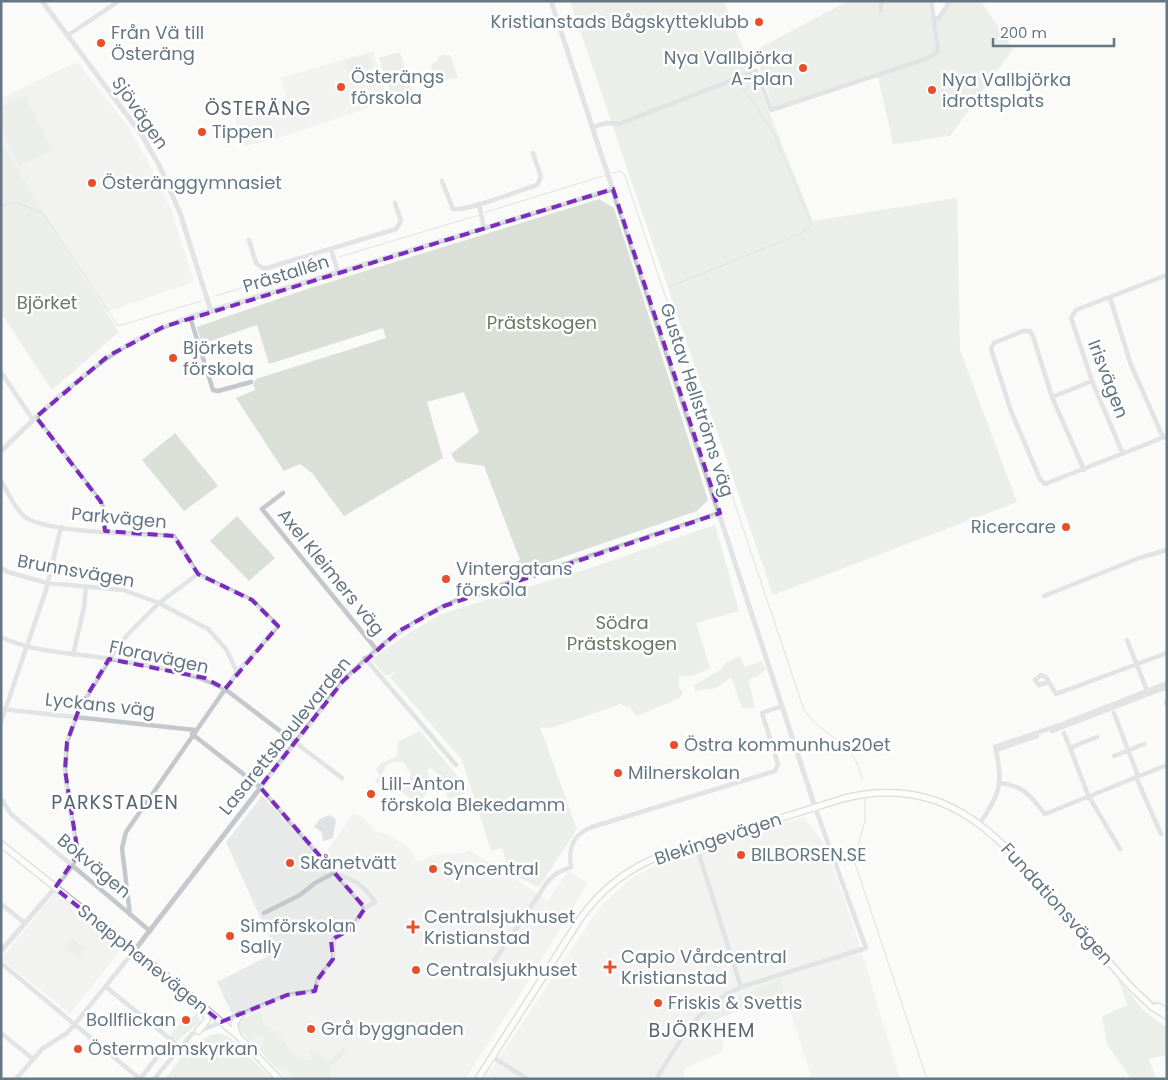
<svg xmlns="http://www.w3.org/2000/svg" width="1168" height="1080" font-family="Poppins,sans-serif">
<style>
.built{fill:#e8e9e9}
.green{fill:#dadfd7}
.water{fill:#bbc7cb}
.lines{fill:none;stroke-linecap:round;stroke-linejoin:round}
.stream{stroke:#bbc7cb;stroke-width:1}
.secondary-casing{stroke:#b3babf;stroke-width:8}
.minor{stroke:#c3c8cc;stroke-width:4.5}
.tertiary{stroke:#c3c8cc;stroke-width:5}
.secondary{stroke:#fff;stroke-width:5.5}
.marked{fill:none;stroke:#7b2cbf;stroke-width:4;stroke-dasharray:10 6;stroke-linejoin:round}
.poi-dot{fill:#e84e2a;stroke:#fff;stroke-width:2}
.labels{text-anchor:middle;stroke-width:5;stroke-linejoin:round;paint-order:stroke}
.poi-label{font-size:18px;fill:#647783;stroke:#fff;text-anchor:start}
.street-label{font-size:18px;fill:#647783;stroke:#fff}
.park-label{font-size:18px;fill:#687a63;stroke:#fff}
.neighbourhood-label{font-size:19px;letter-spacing:1px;fill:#56656e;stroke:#fff}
</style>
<rect width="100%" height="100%" fill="#fafaf8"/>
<path class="built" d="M373,51L388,101L273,140L244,146L234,113L286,97L281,78Z
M77,62L127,125L146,158L171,209L194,282L106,312L74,263L1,141V98Z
M262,796L298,833L320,860L354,813L365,819L375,831L388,835L410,848L417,862L433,855L463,853L469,850L548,900L568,871L588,883L521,993L465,1079H286L238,1027L217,982L276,952L226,842Z
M804,817L825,845L854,927L900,1079H812L786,998L748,995L730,1003L713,1021L722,1020L723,1052L687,1067L683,1072L685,1079H485L591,920L602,905L632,878L658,864Z
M55,893L122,948L70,1014L1,959Z"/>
<path class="green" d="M570,1H724L813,221L957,198L960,350L1017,502L773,595Z
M848,1H928L932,23L938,21L952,1H981L1013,49L950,136L893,144L877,72L773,107L754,51Z
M400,52L412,90L392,98L379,58Z
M369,54L373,66L348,73L345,61Z
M444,55H450L458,78L434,81L431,72L432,63L438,61V57Z
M25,95L52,150L19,166L1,129V107Z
M1,141L74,263L119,332L52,390L1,313Z
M599,199L614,208L708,500L697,511L508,576L505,567L520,560L484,466L456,462L451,454L479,432L464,392L427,402L443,458L344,516L312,473L300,464L284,471L236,398L255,390L253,384L256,379L386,338L383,328L269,364L257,325L202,344L197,327L307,289Z
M175,433L218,486L184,511L142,460Z
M237,516L275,558L249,581L210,541Z
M715,525L739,611L696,623L710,668L693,676H679V688L683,692L680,698L637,716L629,707L620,704L551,728L540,727L577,829L539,887L510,874L502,848L491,851L462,760L390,677L397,671L386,676L371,659L406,635L441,614L587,569Z
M740,656L745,667L762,661L766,669L758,676L748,680L755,708H742L731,677L716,688L695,691L694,685L722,669L724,664Z
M420,731L468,789L467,792L448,800L444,781L431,767L427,770L432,787L414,809L409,808V798L392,781V776L396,774L404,783L409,781L411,774L404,762H392L386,766L383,772L384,781L378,784L375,782L379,775L376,769L380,764L397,756L398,742Z
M72,938L85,949L78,958L64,948Z
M1117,977L1142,1009L1167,1028V1055L1149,1059L1156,1079H1131L1107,1044L1102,1016L1128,1005Z
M780,979L786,998L732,1013L713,1021L700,1017L723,999L730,1002Z
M197,1012L200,1022L177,1041L170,1035L183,1019L185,1021L189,1016L192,1019Z
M260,1012L264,1026C277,1029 283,1040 290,1050C293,1055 302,1058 307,1061L313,1058L309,1053L311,1049L330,1061L342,1048L348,1049L336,1063L330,1066V1079H295C290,1070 286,1068 276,1068L260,1050L265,1041L263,1036H257L250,1041L237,1027L241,1020Z
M219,1033L229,1037L272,1079H165C182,1057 191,1039 219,1033Z"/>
<path class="water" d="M330,815L336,820L333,838L323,841L322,832L314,827L320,819Z"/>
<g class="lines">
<path class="stream" d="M613,173L621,171L625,176L804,710C823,738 854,740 862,778
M1,207L16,202L44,214L118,326L201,301
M486,212L603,176
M339,257L476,216
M669,287L797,235L810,227V220L774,134L740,83
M216,296L329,260
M865,798V821L854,860L927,1079"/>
<defs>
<path id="secondary" d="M1,844L184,990L240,1038L279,1079
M1157,1006L1167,1011
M198,1031L207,1020L205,1010
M237,1034L234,1024L240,1015
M478,1079L580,919C601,889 628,868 663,855L845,798C940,775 991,827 1048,893C1076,924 1103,956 1131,987L1152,1007L1167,1016"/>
</defs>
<use href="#secondary" class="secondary-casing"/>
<path class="minor" d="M881,1V10
M934,19L939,18L950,1
M67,36L119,1
M593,127L606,123L619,124L756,71L771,110L925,59L934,55L938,50L931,1
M442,181L453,209C465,212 521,190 537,185L541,177L533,153
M479,204L484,228
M249,240L256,263L264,269L396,229L401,221L395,203
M331,249L338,272
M1110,298L1131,365L1163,437
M190,317L213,390L218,391L251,382
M1,372L33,420
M1052,397L1092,381
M36,417L101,502L105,513V531
M1123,454L1092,381L1071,318L1076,310L1167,275
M1084,470L1052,397L1033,336L1030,331H1023L994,343L991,349L1011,411L1040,479L1045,484L1167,436
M1,481C8,492 15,509 25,517C47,533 143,534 174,536L198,574L252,600L278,626L237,672L126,832L122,848L130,915
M283,493L262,509L376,649
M1,568L8,572L47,583L123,590L159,603L208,629L226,649L237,672
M1044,596L1139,558L1167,550
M1,637C37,654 72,652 110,659C148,665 191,671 225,689L342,778
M1127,640L1148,693
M73,655L84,607L86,586
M365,658L456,765
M1049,682L1039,685L1035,680L1041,675L1046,677L1056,694L1167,653
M1166,702L1167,704
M1,709L195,730
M1114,713L1138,776
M1,722L46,590L61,527
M1052,731L1167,687
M1064,733L1070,748
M192,734L260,787L365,908
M1097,737L1070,748L1088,795L1120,849
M996,750L1037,736
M1114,756L1144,744
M1136,777L1161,834
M1000,783C1025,786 1030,796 1045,814L1167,765
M1,799L11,814L150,931
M980,823C1000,795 1004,781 995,747L1060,725L1167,683
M696,845L741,987
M55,888L73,865L78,854L68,799L65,770L67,742L79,709L116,649L129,633L159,603L198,574
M1,904L25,923
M264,913L300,895L315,883L334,873
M1,963L140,1079
M493,963L548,881L557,873L571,867C568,848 573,834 592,827L775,771L778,764L762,713L782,706
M106,987L180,1047
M1,1033L33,1059
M493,1057L527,1079
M16,1079L42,1049L67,1033L75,1024L134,951
M140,1079L171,1039
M154,1079L192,1034L287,995L315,991L318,979L333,959L334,939L351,929L365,908L375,902C364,885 353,879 334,873
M656,1079C679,1042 698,1005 741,987L866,948L815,807"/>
<path class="tertiary" d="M42,1L141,134L159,165L180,213L211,311
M551,1L815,807
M1,451C39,414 79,375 124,347C144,334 168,325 190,317L613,189
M1,951L55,888
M134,951L343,681C378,646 414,618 460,599L720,513"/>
<use href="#secondary" class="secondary"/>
</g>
<path d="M0 0H1168V1080H0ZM613,189L720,513L444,606L399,631L343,681L260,787L365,908L351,929L331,940L333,959L318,979L315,991L287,995L221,1022L55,888L78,854L65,770L67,742L79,709L109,659L205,678L225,689L278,626L252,600L198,574L174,536L105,531L101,502L36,417L108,356L163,327Z" fill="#fafaf8" fill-opacity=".55" fill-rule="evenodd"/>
<path class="marked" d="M613,189L720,513L444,606L399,631L343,681L260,787L365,908L351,929L331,940L333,959L318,979L315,991L287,995L221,1022L55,888L78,854L65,770L67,742L79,709L109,659L205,678L225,689L278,626L252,600L198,574L174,536L105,531L101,502L36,417L108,356L163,327Z"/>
<g class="poi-dot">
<circle cx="759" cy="22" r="5"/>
<circle cx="101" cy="43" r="5"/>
<circle cx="803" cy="68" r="5"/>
<circle cx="341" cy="87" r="5"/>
<circle cx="932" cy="90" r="5"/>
<circle cx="202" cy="132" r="5"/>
<circle cx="92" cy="183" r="5"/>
<circle cx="173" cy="358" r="5"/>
<circle cx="1066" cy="527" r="5"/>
<circle cx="446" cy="579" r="5"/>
<circle cx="674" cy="745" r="5"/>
<circle cx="618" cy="773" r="5"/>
<circle cx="371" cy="794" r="5"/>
<circle cx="741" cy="855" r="5"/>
<circle cx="290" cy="863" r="5"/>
<circle cx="433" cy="869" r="5"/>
<path d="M410.5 919.5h5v5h5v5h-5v5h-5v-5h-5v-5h5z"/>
<circle cx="230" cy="936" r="5"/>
<path d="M607.5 959.5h5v5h5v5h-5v5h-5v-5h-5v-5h5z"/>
<circle cx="416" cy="970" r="5"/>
<circle cx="658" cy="1003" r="5"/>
<circle cx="186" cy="1020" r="5"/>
<circle cx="311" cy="1029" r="5"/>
<circle cx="78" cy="1049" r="5"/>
</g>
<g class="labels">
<g class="poi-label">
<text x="749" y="28" text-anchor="end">Kristianstads Bågskytteklubb</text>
<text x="111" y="39">Från Vä till<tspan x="111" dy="21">Österäng</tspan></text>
<text x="793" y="64" text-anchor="end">Nya Vallbjörka<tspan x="793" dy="21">A-plan</tspan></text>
<text x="351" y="83">Österängs<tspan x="351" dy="21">förskola</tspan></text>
<text x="942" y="86">Nya Vallbjörka<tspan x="942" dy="21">idrottsplats</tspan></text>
<text x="212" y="138">Tippen</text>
<text x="102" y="189">Österänggymnasiet</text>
<text x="183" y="354">Björkets<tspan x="183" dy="21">förskola</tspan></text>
<text x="1056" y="533" text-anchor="end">Ricercare</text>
<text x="456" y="575">Vintergatans<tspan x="456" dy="21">förskola</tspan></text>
<text x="684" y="751">Östra kommunhus20et</text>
<text x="628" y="779">Milnerskolan</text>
<text x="381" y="790">Lill-Anton<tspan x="381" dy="21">förskola Blekedamm</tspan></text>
<text x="751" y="861">BILBORSEN.SE</text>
<text x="300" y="869">Skånetvätt</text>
<text x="443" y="875">Syncentral</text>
<text x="424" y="923">Centralsjukhuset<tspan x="424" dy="21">Kristianstad</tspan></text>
<text x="240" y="932">Simförskolan<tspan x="240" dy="21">Sally</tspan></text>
<text x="621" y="963">Capio Vårdcentral<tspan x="621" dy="21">Kristianstad</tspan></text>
<text x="426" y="976">Centralsjukhuset</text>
<text x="668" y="1009">Friskis &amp; Svettis</text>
<text x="176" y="1026" text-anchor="end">Bollflickan</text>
<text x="321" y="1035">Grå byggnaden</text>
<text x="88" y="1055">Östermalmskyrkan</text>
</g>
<g class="street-label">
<text transform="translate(140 113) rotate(55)" y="6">Sjövägen</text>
<text transform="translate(286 274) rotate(-17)" y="6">Prästallén</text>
<text transform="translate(1108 379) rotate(69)" y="6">Irisvägen</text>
<text transform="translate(697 400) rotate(72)" y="6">Gustav Hellströms väg</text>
<text transform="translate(119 518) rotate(5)" y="6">Parkvägen</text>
<text transform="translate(76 571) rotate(10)" y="6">Brunnsvägen</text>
<text transform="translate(331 572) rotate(51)" y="6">Axel Kleimers väg</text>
<text transform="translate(159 657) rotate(12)" y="6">Floravägen</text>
<text transform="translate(100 705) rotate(6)" y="6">Lyckans väg</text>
<text transform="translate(285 736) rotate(-51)" y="6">Lasarettsboulevarden</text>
<text transform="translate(718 839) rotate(-18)" y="6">Blekingevägen</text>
<text transform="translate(94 866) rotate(40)" y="6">Bokvägen</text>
<text transform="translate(1057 904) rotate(48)" y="6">Fundationsvägen</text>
<text transform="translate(143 959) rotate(39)" y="6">Snapphanevägen</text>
</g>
<g class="park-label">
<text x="47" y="309">Björket</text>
<text x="542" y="329">Prästskogen</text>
<text x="622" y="629">Södra<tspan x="622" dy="21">Prästskogen</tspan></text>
</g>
<g class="neighbourhood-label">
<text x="258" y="115">ÖSTERÄNG</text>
<text x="115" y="809">PARKSTADEN</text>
<text x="702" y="1037">BJÖRKHEM</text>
</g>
</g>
<rect width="1168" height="1080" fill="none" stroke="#647783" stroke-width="5"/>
<path d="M993 38v8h121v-8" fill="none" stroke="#647783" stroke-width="2.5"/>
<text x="1000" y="38" font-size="15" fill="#647783" stroke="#ffffff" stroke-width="4" paint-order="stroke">200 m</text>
</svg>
